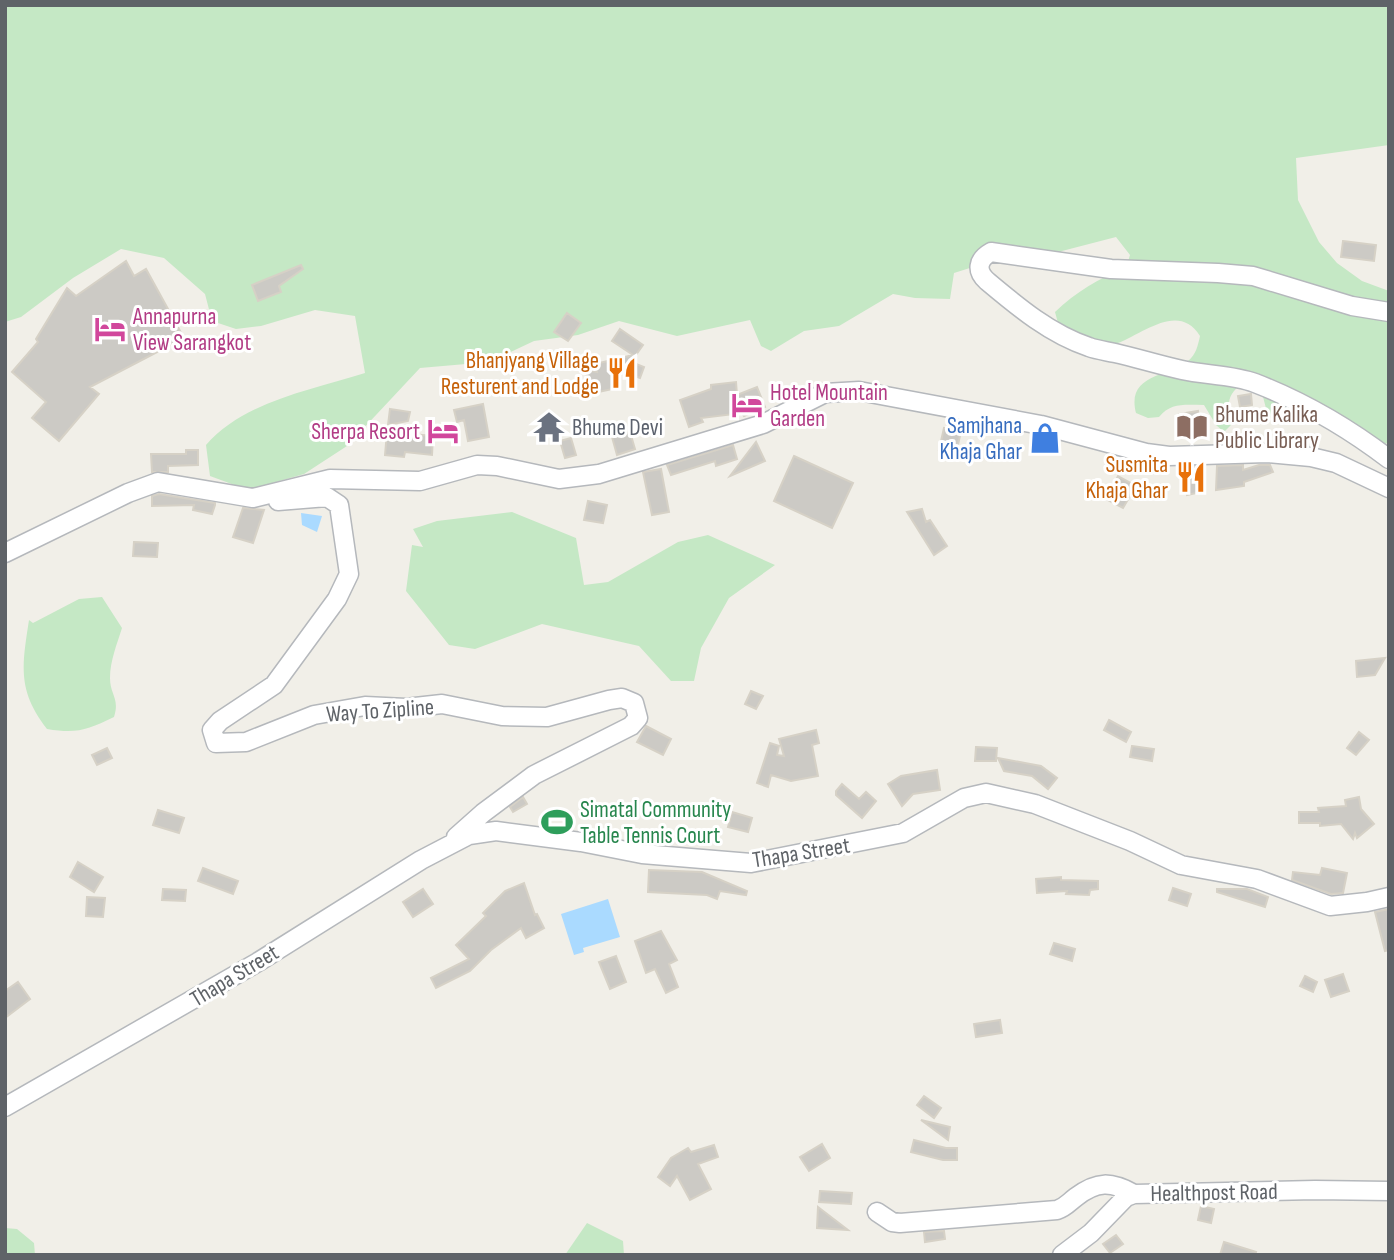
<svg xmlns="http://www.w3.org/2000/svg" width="1394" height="1260" font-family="'Sofia Sans Condensed',sans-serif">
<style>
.green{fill:#c5e8c5}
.water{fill:#aadaff}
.building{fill:#cccac5;stroke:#d6d1c6;stroke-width:2}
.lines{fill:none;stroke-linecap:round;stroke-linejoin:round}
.minor-casing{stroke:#b5b8bc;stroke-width:21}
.minor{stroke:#fff;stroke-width:18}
.labels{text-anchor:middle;stroke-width:6;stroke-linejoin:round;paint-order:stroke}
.hotel-label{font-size:23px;fill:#b23c85;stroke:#fff;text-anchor:start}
.food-label{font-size:23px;fill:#c56008;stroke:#fff;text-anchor:end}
.education-label{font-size:23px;fill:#785e54;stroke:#fff;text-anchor:start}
.shop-label{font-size:23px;fill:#366cbe;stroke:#fff;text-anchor:end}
.worship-label{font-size:23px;fill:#5b616d;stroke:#fff;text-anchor:start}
.street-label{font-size:23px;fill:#5f6368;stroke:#fff}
.leisure-label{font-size:23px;fill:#27864d;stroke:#fff;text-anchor:start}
</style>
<rect width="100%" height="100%" fill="#f1efe8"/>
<path class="green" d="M5,5H1389V145L1296,158L1298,200L1319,242L1337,263L1362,281L1389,291V443C1361,449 1338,425 1311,421C1295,419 1283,425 1268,416L1262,393L1243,383C1226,395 1227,405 1232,424L1224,432L1216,425L1204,405C1186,405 1171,402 1159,417L1148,418L1136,413C1126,374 1168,377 1188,361C1196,355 1198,345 1200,336C1179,302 1144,333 1118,343C1111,345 1104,346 1096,346L1058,323L1055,312C1076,292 1099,278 1126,268L1130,255L1116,237L1062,251L1031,267L992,261L954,273L950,299L915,298L893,294L839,326L804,331L771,351L761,346L750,320L677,336L619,321L578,335L534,341L489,362L420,368L347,446L304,474L248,490L210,476L206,445C244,401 312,390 365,373L355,316L315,310L261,326L236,329L212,321L205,294L164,258L121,249L73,278L21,317L5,322Z
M512,512L576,538L584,585L608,582L678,542L708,535L775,565L729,598L701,648L694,681H671L639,646L542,624L475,649L449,645L406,591L412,545L423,547L413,529L437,521Z
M102,597L122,628C117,644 110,661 110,678C110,695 120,698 114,717C87,730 77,734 47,729C17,690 22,666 29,620L33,623L79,599Z
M587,1223L623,1241L624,1255H565Z
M5,1228L17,1229L34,1243L35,1255H5Z"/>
<path class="water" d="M301,513L322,516L317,532L302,525Z
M608,899L620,937L583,948L584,952L574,955L561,914Z"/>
<path class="building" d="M1343,241L1376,245L1374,261L1341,257Z
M126,261L134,276L146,269L184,338L90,387L99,394L59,441L32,418L46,402L12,372L38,342L36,339L67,288L76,296Z
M301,265L303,269L279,286L281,292L258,301L252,285Z
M567,313L581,323L568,341L554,332Z
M620,329L643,345L631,362L644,367L640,378L612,368L617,388L589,394L586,370L597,372L595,364L633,355L612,341Z
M736,382L737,395L757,387L765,407L744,416L742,413L701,418L703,422L689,427L680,400L711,389V385Z
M1251,394L1252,405L1240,407L1238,396Z
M483,404L489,437L468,441L464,420L457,422L454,410Z
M390,409L410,412L408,421L388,425Z
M1198,411L1200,424H1203L1205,435L1189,437V431L1181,432L1179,414Z
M944,428L961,431L956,454L939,450Z
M387,432L433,436L432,455L405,452L404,457L385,455Z
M630,432L635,449L617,455L612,437Z
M1034,435L1053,440L1050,453L1031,448Z
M571,438L576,455L565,458L560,441Z
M756,442L765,461L730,476Z
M733,445L737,459L716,466L715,461L671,475L667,465Z
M186,450H198V465L168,466V472H152L151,454H186Z
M794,456L853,483L832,528L774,501Z
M1243,465V470L1259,465H1270L1273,472L1244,482V486L1216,490L1217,466Z
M1196,467L1201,492L1187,495L1182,469Z
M661,469L669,512L652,515L643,472Z
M1118,476L1136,486L1123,508L1106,499Z
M159,494L215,503V505L212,514L193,510L194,505L152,506V496Z
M588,501L607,505L603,523L584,520Z
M243,508L264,510L253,543L233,537Z
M922,509L926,522L930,520L947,546L934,555L907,512Z
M134,542L158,543L157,557L133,556Z
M1385,658L1375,675L1357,677L1356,661Z
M751,691L763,696L756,709L745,704Z
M1109,720L1131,732L1126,742L1104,730Z
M646,726L671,739L663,755L637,742Z
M816,730L819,743L812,745L818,776L791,781L771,775L768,787L757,783L770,743L779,746L777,755L784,756L779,739Z
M1359,732L1369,740L1356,755L1347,748Z
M1132,746L1154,749L1152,761L1130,757Z
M976,747L997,748L996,761H975Z
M107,748L112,758L97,765L92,755Z
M998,758L1041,766L1057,778L1048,789L1032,776L1004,771Z
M937,770L940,790L913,794L902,806L888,784L901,776Z
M842,784L859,799L866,792L876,801L862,818L836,795V791Z
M523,797L527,804L513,812L510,807Z
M1359,797L1361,809L1374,824L1357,838L1355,833L1353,839L1341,824L1320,826V823H1299V812H1319L1318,808L1346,806L1345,800Z
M158,810L184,818L179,833L153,825Z
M732,812L752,818L748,832L728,827Z
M78,862L103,877L94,892L70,877Z
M203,868L238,881L233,894L198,881Z
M1322,868L1347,873L1343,893L1331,894L1292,880L1293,872L1320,875Z
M649,870L702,872L747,891L746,895L720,891L717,899L707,895L648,892Z
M1061,877V880L1098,881V889L1090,890L1089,895L1066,894L1067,891L1037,893L1036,879Z
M524,883L535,915L537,914L544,928L526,938L521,928L491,950L470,971L436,988L431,978L469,959L456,945L486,916L483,913L505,891Z
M1173,888L1191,894L1187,906L1169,900Z
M163,889L186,890L185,901L162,900Z
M423,889L433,904L413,917L403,902Z
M1217,889H1247L1268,897L1265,907L1217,892Z
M87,897L105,898L103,917L86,916Z
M1389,909V950L1385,951L1375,912Z
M661,931L677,960L669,964L678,987L666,993L655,969L646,973L635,941Z
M1054,943L1075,949L1072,961L1050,954Z
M616,956L626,982L610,989L599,962Z
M1343,974L1349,991L1331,997L1325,980Z
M1305,976L1317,982L1313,992L1300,986Z
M18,982L30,999L5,1018V991Z
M1000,1020L1002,1033L976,1037L974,1024Z
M924,1096L941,1108L934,1118L917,1105Z
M921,1120L950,1127L948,1140Z
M914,1140L946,1148H957V1160H943L911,1152Z
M822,1144L830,1158L809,1171L800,1157Z
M714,1145L718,1157L698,1164L711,1189L690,1200L677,1176L670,1186L658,1177L671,1158L688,1148L691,1152Z
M820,1191L852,1193L851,1204L819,1202Z
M1201,1206L1214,1209L1211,1223L1198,1220Z
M818,1207L848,1230L817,1228Z
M944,1231L945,1239L925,1242L924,1232Z
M1116,1235L1123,1244L1110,1253L1103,1244Z
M1224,1242L1256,1252L1255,1255H1220Z"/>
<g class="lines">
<defs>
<path id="minor" d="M1389,312L1352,306L1253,276L1218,273L1111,269L991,252C977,260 976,271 987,281C1018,307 1050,334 1089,347C1097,350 1106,351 1115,353C1137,358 1159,365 1182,370C1204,375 1234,375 1255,383C1304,402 1347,427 1389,459
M278,501L327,497L339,505L349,574L337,599L274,685L220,721L212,730L216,743L246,742L314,715L365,706L406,708L442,704L502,716L547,717L609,700L622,698L634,703L638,718L631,726L534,775L483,813L456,837
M5,553L128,493L158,482L253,498L330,479L420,481L477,465L497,466L559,479L599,474L763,424L825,393L859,391L1041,425L1146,453L1169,456L1267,453L1311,457L1336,463L1389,488
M5,1107L258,962L421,860L469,835L496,831L581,842L642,854L751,863L903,833L964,798L986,793L1035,804L1130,841L1181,865L1257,879L1330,906L1367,902L1389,897
M877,1212L892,1222L900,1223L1057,1210C1066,1207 1068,1203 1076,1197C1097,1181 1111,1181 1134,1194
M1062,1255L1091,1233L1126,1197L1134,1194L1315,1190L1389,1191"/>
</defs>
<use href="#minor" class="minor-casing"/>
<use href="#minor" class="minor"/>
</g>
<defs>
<symbol id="hotel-bare" viewBox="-9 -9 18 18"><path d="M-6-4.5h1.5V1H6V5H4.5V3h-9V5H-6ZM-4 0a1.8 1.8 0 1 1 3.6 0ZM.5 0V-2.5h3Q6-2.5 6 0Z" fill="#d1479c" stroke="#fff" stroke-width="2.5" paint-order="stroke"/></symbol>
<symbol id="restaurant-bare" viewBox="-9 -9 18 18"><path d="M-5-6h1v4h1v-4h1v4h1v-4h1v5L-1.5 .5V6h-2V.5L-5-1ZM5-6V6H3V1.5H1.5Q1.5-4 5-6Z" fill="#e8710a" stroke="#fff" stroke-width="2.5" paint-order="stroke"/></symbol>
<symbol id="temple-bare" viewBox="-9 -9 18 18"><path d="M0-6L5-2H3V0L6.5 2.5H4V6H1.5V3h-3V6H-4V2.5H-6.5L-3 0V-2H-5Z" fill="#6b7280" stroke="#fff" stroke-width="2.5" paint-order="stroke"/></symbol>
<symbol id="library-bare" viewBox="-9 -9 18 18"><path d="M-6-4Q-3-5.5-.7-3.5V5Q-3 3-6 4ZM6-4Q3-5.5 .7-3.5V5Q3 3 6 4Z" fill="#8d6e63" stroke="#fff" stroke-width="2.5" paint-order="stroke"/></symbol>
<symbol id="shop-bare" viewBox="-9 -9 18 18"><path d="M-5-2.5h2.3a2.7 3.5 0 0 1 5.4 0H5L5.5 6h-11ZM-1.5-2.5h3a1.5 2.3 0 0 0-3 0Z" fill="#3f7fe0" stroke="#fff" stroke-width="2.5" paint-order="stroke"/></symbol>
<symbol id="stadium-bare" viewBox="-9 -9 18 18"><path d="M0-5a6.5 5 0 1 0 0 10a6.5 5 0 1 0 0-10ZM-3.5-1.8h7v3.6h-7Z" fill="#2e9e5b" stroke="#fff" stroke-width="2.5" paint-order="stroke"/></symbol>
</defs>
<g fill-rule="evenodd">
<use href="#hotel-bare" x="88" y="307" width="44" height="44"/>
<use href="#restaurant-bare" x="600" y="351" width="44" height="44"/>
<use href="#hotel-bare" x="725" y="383" width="44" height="44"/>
<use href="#temple-bare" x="527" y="405" width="44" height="44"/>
<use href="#library-bare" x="1170" y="405" width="44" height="44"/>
<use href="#hotel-bare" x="421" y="409" width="44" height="44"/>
<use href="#shop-bare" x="1023" y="416" width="44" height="44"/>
<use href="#restaurant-bare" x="1169" y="455" width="44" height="44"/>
<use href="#stadium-bare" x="535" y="800" width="44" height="44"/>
</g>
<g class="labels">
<g class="hotel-label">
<text x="133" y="324">Annapurna<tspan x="133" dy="26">View Sarangkot</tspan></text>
<text x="770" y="400">Hotel Mountain<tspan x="770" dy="26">Garden</tspan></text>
<text x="420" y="439" text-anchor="end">Sherpa Resort</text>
</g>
<g class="food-label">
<text x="599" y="368">Bhanjyang Village<tspan x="599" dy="26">Resturent and Lodge</tspan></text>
<text x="1168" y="472">Susmita<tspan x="1168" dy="26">Khaja Ghar</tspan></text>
</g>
<g class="education-label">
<text x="1215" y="422">Bhume Kalika<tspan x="1215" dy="26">Public Library</tspan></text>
</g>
<g class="shop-label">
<text x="1022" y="433">Samjhana<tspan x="1022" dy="26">Khaja Ghar</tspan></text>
</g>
<g class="worship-label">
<text x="572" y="435">Bhume Devi</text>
</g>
<g class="street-label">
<text transform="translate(380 710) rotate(-4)" y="8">Way To Zipline</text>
<text transform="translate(801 852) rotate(-9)" y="8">Thapa Street</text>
<text transform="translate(234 975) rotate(-31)" y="8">Thapa Street</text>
<text transform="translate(1214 1192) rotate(-1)" y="8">Healthpost Road</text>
</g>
<g class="leisure-label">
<text x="580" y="817">Simatal Community<tspan x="580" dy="26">Table Tennis Court</tspan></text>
</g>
</g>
<rect width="1394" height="1260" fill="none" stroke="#5f6368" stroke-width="14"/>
</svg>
